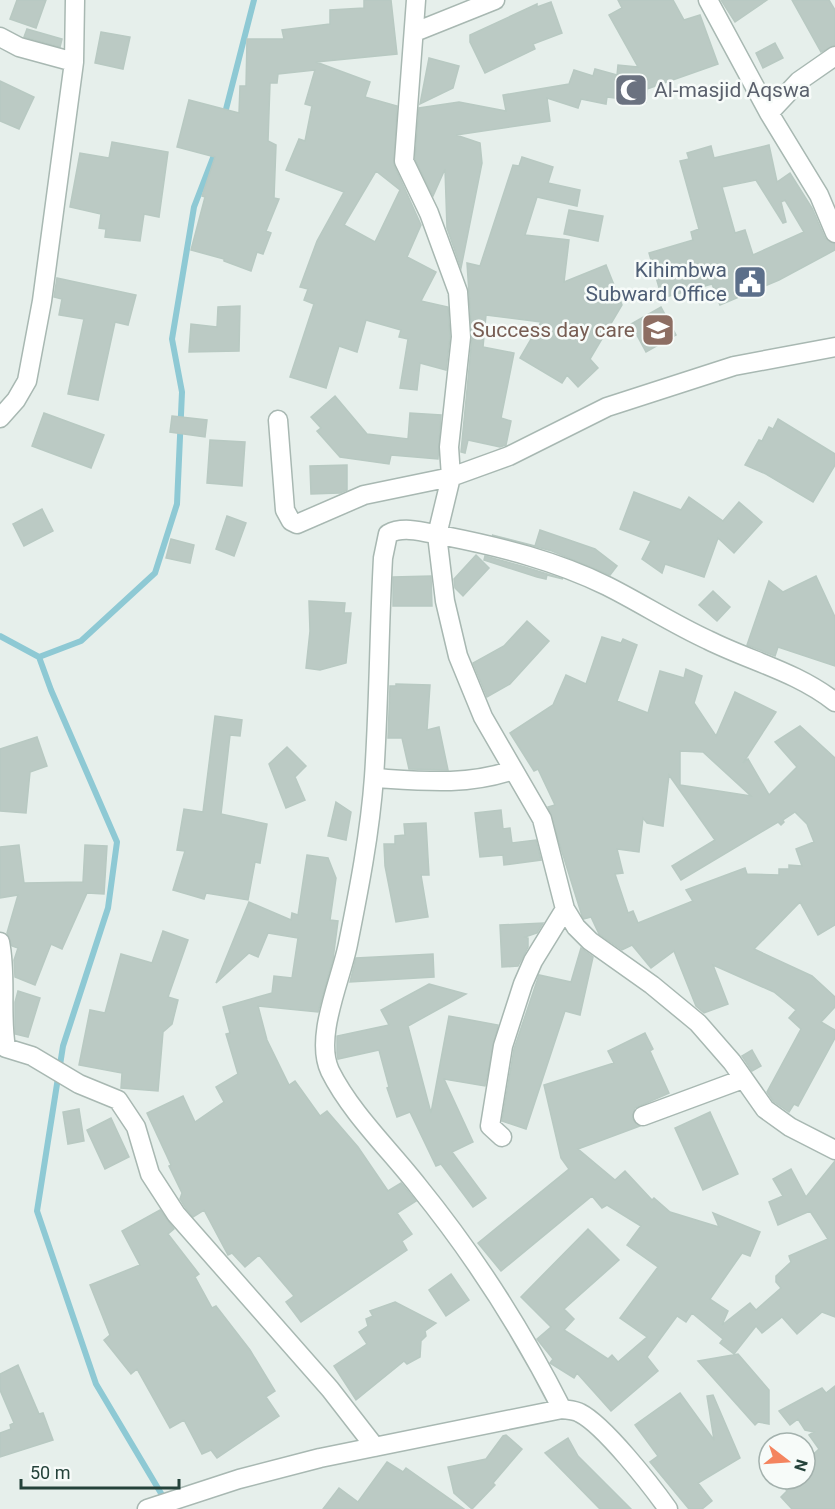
<svg xmlns="http://www.w3.org/2000/svg" width="835" height="1509" font-family="Roboto,sans-serif">
<style>
.lines{fill:none;stroke-linecap:round;stroke-linejoin:round}
.stream{stroke:#8ec9d4;stroke-width:6}
.building{fill:#bbcac4;stroke:#b8c9c2;stroke-width:1.5;fill-rule:evenodd}
.minor-casing{stroke:#a8b8b2;stroke-width:21}
.minor{stroke:#fff;stroke-width:18}
.labels{text-anchor:middle;stroke-width:5;stroke-linejoin:round;paint-order:stroke}
.worship-label{font-size:21px;fill:#5b616d;stroke:#f7fbf9;text-anchor:start}
.service-label{font-size:21px;fill:#4e5e75;stroke:#f7fbf9;text-anchor:end}
.education-label{font-size:21px;fill:#785e54;stroke:#f7fbf9;text-anchor:end}
</style>
<rect width="100%" height="100%" fill="#e6efeb"/>
<g class="lines">
<path class="stream" d="M224,117L254,0
M0,636L39,657L51,690L117,842L108,908L63,1046L37,1211L96,1384L165,1500
M39,657L81,641L155,573L177,504L182,392L172,339L194,207L216,150"/>
</g>
<path class="building" d="M17,0H46L36,28L10,19Z
M364,0H391L397,54L316,62L370,82L365,97L397,106L394,165L421,225L407,257L436,272L421,301L448,307L450,337L446,370L420,363L417,390L400,388L408,339L399,337L401,330L366,320L357,352L339,346L326,388L290,377L314,304L304,300L308,289L300,287L317,241L344,192L286,170L299,139L305,141L312,106L305,104L315,70L278,74L277,83H270L268,141L276,145L274,198L279,199L266,231L271,233L263,254L257,252L251,271L224,261V259L191,250L205,197L202,196L215,157L177,147L189,100L239,113L240,86H246L247,39H284L282,30L330,24V10L364,8ZM376,171L400,190L375,242L344,225Z
M618,0H673L684,20L700,15L718,64L647,89L646,102L607,97L606,104L581,99L578,108L547,98L550,121L456,135L480,143L482,163L461,268L447,228L445,169L433,196L415,159L419,108L459,102L506,111L503,95L569,84L574,70L593,76L595,69L617,75L618,65L638,67L609,15L622,8Z
M721,0H767L735,22Z
M792,0H829L835,10V45L821,52Z
M551,2L562,33L533,44L535,49L485,73L470,42V35L537,4V7Z
M27,29L62,39L60,47L24,37Z
M101,32L130,37L123,69L95,63Z
M775,43L783,58L763,68L756,53Z
M429,58L459,66L453,88L420,104Z
M0,81L34,97L19,129L0,121Z
M112,142L168,152L159,217L144,214L140,241L105,237L106,229L99,228L101,214L70,207L80,153L109,158Z
M769,145L777,182L790,173L812,208L825,238L835,244V250L779,280L720,305L712,284L662,298L649,253L693,240L691,232L699,229L680,161L689,159L687,153L711,146L714,158ZM756,180L783,223L786,222L781,202L785,200L804,232L753,255L745,230L735,233L722,187Z
M522,157L553,167L548,183L580,190L577,206L537,197L525,235L569,240L564,282L606,265L622,305L590,359L598,368L578,387L567,375L562,383L520,358L541,322L486,315L483,347L514,353L501,418L511,421L506,445L500,447L468,440L465,453L461,452L472,338L467,263L480,266L513,165L519,166Z
M569,210L603,216L598,241L564,234Z
M57,278L136,295L128,325L115,322L98,400L68,394L84,319L59,315L62,299L54,297Z
M240,306L239,351L189,352L191,324L217,327L218,307Z
M661,307L676,335L646,352L631,324Z
M335,396L367,434L408,439L410,413L441,415L438,459L391,455L389,464L340,457L317,431L321,428L311,417Z
M44,413L104,435L91,468L32,446Z
M172,416L207,420L205,437L170,432Z
M778,419L835,454V465L813,502L766,474L745,465L759,440L762,441L769,427L773,429Z
M210,440L245,442L242,486L207,483Z
M347,465V490L340,493L311,494L310,466Z
M634,492L681,510L689,497L723,521L739,502L762,522L734,553L718,538L704,577L665,564L662,573L642,559L651,541L620,529Z
M42,509L53,531L24,546L13,524Z
M227,516L246,523L234,556L216,549Z
M540,530L595,549L617,566L610,575L552,551L492,535L535,546Z
M171,539L194,545L190,563L166,558Z
M476,555L489,568L463,596L455,588L454,579Z
M485,556L525,567L563,579L547,575L546,579L537,577L484,560Z
M431,576L432,606H393V577Z
M816,576L835,617V666L778,647L775,656L747,645L769,581L783,592Z
M713,591L730,607L717,621L699,605Z
M309,601L345,603L344,613H351L346,663L320,670L306,668L310,631Z
M527,621L549,641L510,684L487,697L473,663L504,646Z
M602,637L621,643L623,639L637,645L617,701L648,713L660,671L684,678L686,669L702,676L694,703L716,736L735,692L776,712L743,763L748,759L769,795L797,767L775,742L800,726L835,758V925L818,935L800,902L754,949L812,976L835,997V1007L821,1022L835,1030V1038L798,1106L794,1104L789,1112L773,1101L767,1092L801,1029L789,1018L796,1010L774,992L713,965L728,1004L704,1013L696,1006L674,951L651,968L632,945L622,950L599,934L591,917L584,919L582,916L548,807L555,805L538,769L534,771L510,733L553,705L566,675L586,684ZM680,751L703,752L751,796L680,785ZM669,775L715,840L672,866L681,880L778,822L781,825L784,822L783,820L795,812L807,824L814,842L796,849L802,866L789,865V869H779V875L747,874L745,868L686,890L693,901L638,923L633,911L628,913L615,874L623,873L617,849L639,852L643,818L647,823L663,826Z
M396,684L430,685L427,730L439,727L448,770L409,769L402,738H388L390,686H396Z
M215,716L242,720L240,736L230,735L221,814L267,824L260,863L255,862L248,900L206,893L204,899L173,890L185,851L177,850L184,809L203,812Z
M37,737L47,766L30,772L26,813L0,811V749Z
M287,747L306,766L295,777L305,800L286,808L269,764Z
M336,802L351,812L346,840L328,836Z
M501,810L503,829L510,828L512,843L536,840L541,860L504,865L503,855L480,857L475,813Z
M426,823L429,875H421L428,917L396,922L385,866L384,844H395V836L405,835L404,824Z
M19,845L24,883L83,882L85,845L107,846L104,894L87,893L62,949L51,944L35,985L15,977L14,960L18,948L12,946L7,933L18,895L0,898V847Z
M307,855L328,858L336,878L330,920L338,921L333,959L318,1012L258,1006L267,1040L289,1085L295,1081L320,1116L327,1111L358,1147L388,1191L401,1183L416,1201L397,1213L412,1234L402,1241L407,1250L301,1322L286,1302L294,1296L259,1255L245,1267L232,1253L228,1255L204,1210L193,1217L185,1207L180,1199L182,1193L169,1166L171,1165L147,1113L183,1096L195,1122L224,1102L216,1087L238,1074L226,1034L230,1033L223,1007L272,993L274,976L292,978L298,938L268,933L258,957L249,953L216,983L249,902L291,920L292,913L298,915Z
M543,923L537,933L525,937L528,938V947L518,966L502,967L500,925Z
M163,931L188,940L168,997L178,1000L172,1024L163,1032L158,1091L121,1088L122,1073L79,1065L90,1010L105,1013L121,954L152,963Z
M581,948L593,957L580,1015L565,1011L526,1129L502,1121L514,1049L539,975L571,982Z
M433,954L434,977L350,982L356,958Z
M429,984L466,994L408,1026L431,1113L449,1016L498,1025L485,1086L444,1079L473,1142L452,1152L486,1198L473,1207L441,1164L436,1166L410,1112L397,1117L387,1088L389,1087L379,1050L338,1059L337,1053V1036L389,1025L381,1010Z
M18,991L40,998L28,1037L15,1034V1002Z
M645,1033L653,1049L650,1051L669,1093L635,1108L632,1119L640,1126L578,1149L615,1180L625,1171L652,1200L654,1198L670,1212L719,1227L713,1213L760,1232L750,1256L742,1253L710,1299L728,1311L722,1325L750,1303L756,1310L781,1288L776,1282V1276L791,1262L789,1256L828,1239L810,1211L778,1225L769,1202L783,1196L773,1179L791,1169L806,1197L835,1161V1317L822,1312L797,1334L782,1317L762,1333L756,1326L734,1354L720,1343L723,1339L692,1313L686,1322L677,1316L647,1357L658,1371L611,1411L577,1373L574,1378L550,1363L553,1359L537,1339L551,1327L521,1297L588,1229L619,1260L564,1309L574,1319L564,1330L608,1359L612,1355L618,1362L647,1337L620,1318L658,1267L627,1245L641,1226L607,1205L602,1208L592,1196L501,1271L478,1243L569,1169L561,1158L544,1085L614,1063L608,1051Z
M752,1050L761,1066L752,1071L742,1056Z
M79,1109L84,1141L68,1144L63,1112Z
M710,1112L738,1174L703,1190L675,1128Z
M111,1118L129,1157L105,1169L87,1130Z
M160,1210L174,1229L168,1234L199,1274L195,1277L212,1308L216,1306L250,1350L275,1391L266,1397L279,1416L217,1458L211,1450L202,1454L184,1420L170,1428L137,1369L131,1374L104,1340L110,1335L90,1285L140,1265L122,1231Z
M451,1274L469,1300L446,1316L429,1290Z
M395,1302L436,1323L425,1331L426,1336L421,1341L420,1357L407,1364L404,1361L356,1400L334,1366L367,1344L359,1332L368,1326L366,1319L373,1316L370,1311Z
M738,1354L769,1390V1424L758,1422L755,1425L698,1361Z
M18,1365L39,1414L43,1413L53,1440L0,1457V1433L11,1429L10,1425L14,1423L0,1390V1374Z
M835,1386V1509H792L781,1497L787,1491L778,1479H805V1462L819,1449L809,1435L814,1432L805,1430L798,1419L790,1425L779,1411L822,1388L826,1393Z
M680,1393L714,1440L707,1396L713,1395L740,1458L698,1483L712,1501L702,1509H689L650,1462L658,1456L635,1425Z
M506,1435L522,1449L493,1483L495,1485L472,1509L454,1493L448,1467L486,1459L503,1436Z
M568,1438L578,1456L631,1509H600L545,1453Z
M387,1462L403,1472L406,1468L464,1509H323L339,1488L358,1502Z"/>
<g class="lines">
<defs>
<path id="minor" d="M416,0L404,161L429,213L458,292L461,337L449,447L451,477L437,535L445,601L458,656L483,717L542,819L565,909L576,927L590,941L652,985L698,1023L732,1062L765,1109L790,1127L835,1150
M708,0L769,113L819,195L835,233
M415,32L495,0
M0,37L19,47L74,62
M769,113L799,81L835,56
M0,418L16,400L27,381L42,301L74,62L75,0
M278,420L285,510L291,521L297,524L364,495L451,477L509,456L607,407L734,366L835,347
M374,778C422,781 467,786 513,770
M0,942C7,977 0,1013 6,1048L32,1056L79,1084L118,1100L136,1127L150,1174L176,1214L330,1389L375,1447
M643,1116L743,1079
M502,1137L490,1126L503,1046L523,984L533,961L565,909
M562,1409C522,1330 474,1255 418,1186C389,1149 351,1113 330,1071C314,1037 341,980 348,944C359,889 370,833 374,777C379,704 379,631 383,558L388,534C404,525 427,533 445,536C501,547 556,561 607,586C641,603 673,624 708,640C750,661 797,672 835,702
M147,1509L239,1479L320,1458L562,1409C568,1410 575,1410 580,1413C604,1425 651,1485 668,1509"/>
</defs>
<use href="#minor" class="minor-casing"/>
<use href="#minor" class="minor"/>
</g>
<defs>
<symbol id="mosque-square" viewBox="-11 -11 22 22"><rect x="-9" y="-9" width="18" height="18" rx="4" fill="#6b7280" stroke="#f7fbf9"/><path d="M3.5-4.9A6 6 0 1 0 3.5 4.9A5 5 0 1 1 3.5-4.9Z" fill="#fff"/></symbol>
<symbol id="civic-square" viewBox="-11 -11 22 22"><rect x="-9" y="-9" width="18" height="18" rx="4" fill="#5c6f8a" stroke="#f7fbf9"/><path d="M-.6-6.5H3V-4.5H.6V-3L4-1V1h2V6H-6V1h2V-1L-.6-3ZM-1.2 2.5V6h2.4V2.5Z" fill="#fff"/></symbol>
<symbol id="school-square" viewBox="-11 -11 22 22"><rect x="-9" y="-9" width="18" height="18" rx="4" fill="#8d6e63" stroke="#f7fbf9"/><path d="M0-5L7-2L0 1L-7-2ZM-4 1L0 2.5L4 1V4Q0 6-4 4Z" fill="#fff"/></symbol>
</defs>
<g fill-rule="evenodd">
<use href="#mosque-square" x="612" y="71" width="38" height="38"/>
<use href="#civic-square" x="731" y="263" width="38" height="38"/>
<use href="#school-square" x="639" y="311" width="38" height="38"/>
</g>
<g class="labels">
<g class="worship-label">
<text x="654" y="97">Al-masjid Aqswa</text>
</g>
<g class="service-label">
<text x="727" y="277">Kihimbwa<tspan x="727" dy="24">Subward Office</tspan></text>
</g>
<g class="education-label">
<text x="635" y="337">Success day care</text>
</g>
</g>
<g transform="translate(787 1461) rotate(107)"><circle r="28" fill="#f7fbf9" stroke="#a3b1ad" stroke-width="1.5"/>
<path d="M0-4.5L10 22L0 15L-10 22Z" fill="#f4845f"/>
<text y="-9" font-size="16" font-weight="bold" text-anchor="middle" fill="#24423a">N</text>
</g>
<path d="M21 1479v9h158v-9" fill="none" stroke="#24423a" stroke-width="3"/>
<text x="30" y="1479" font-size="18" fill="#24423a" stroke="#f7fbf9" stroke-width="4.5" paint-order="stroke">50 m</text>
</svg>
